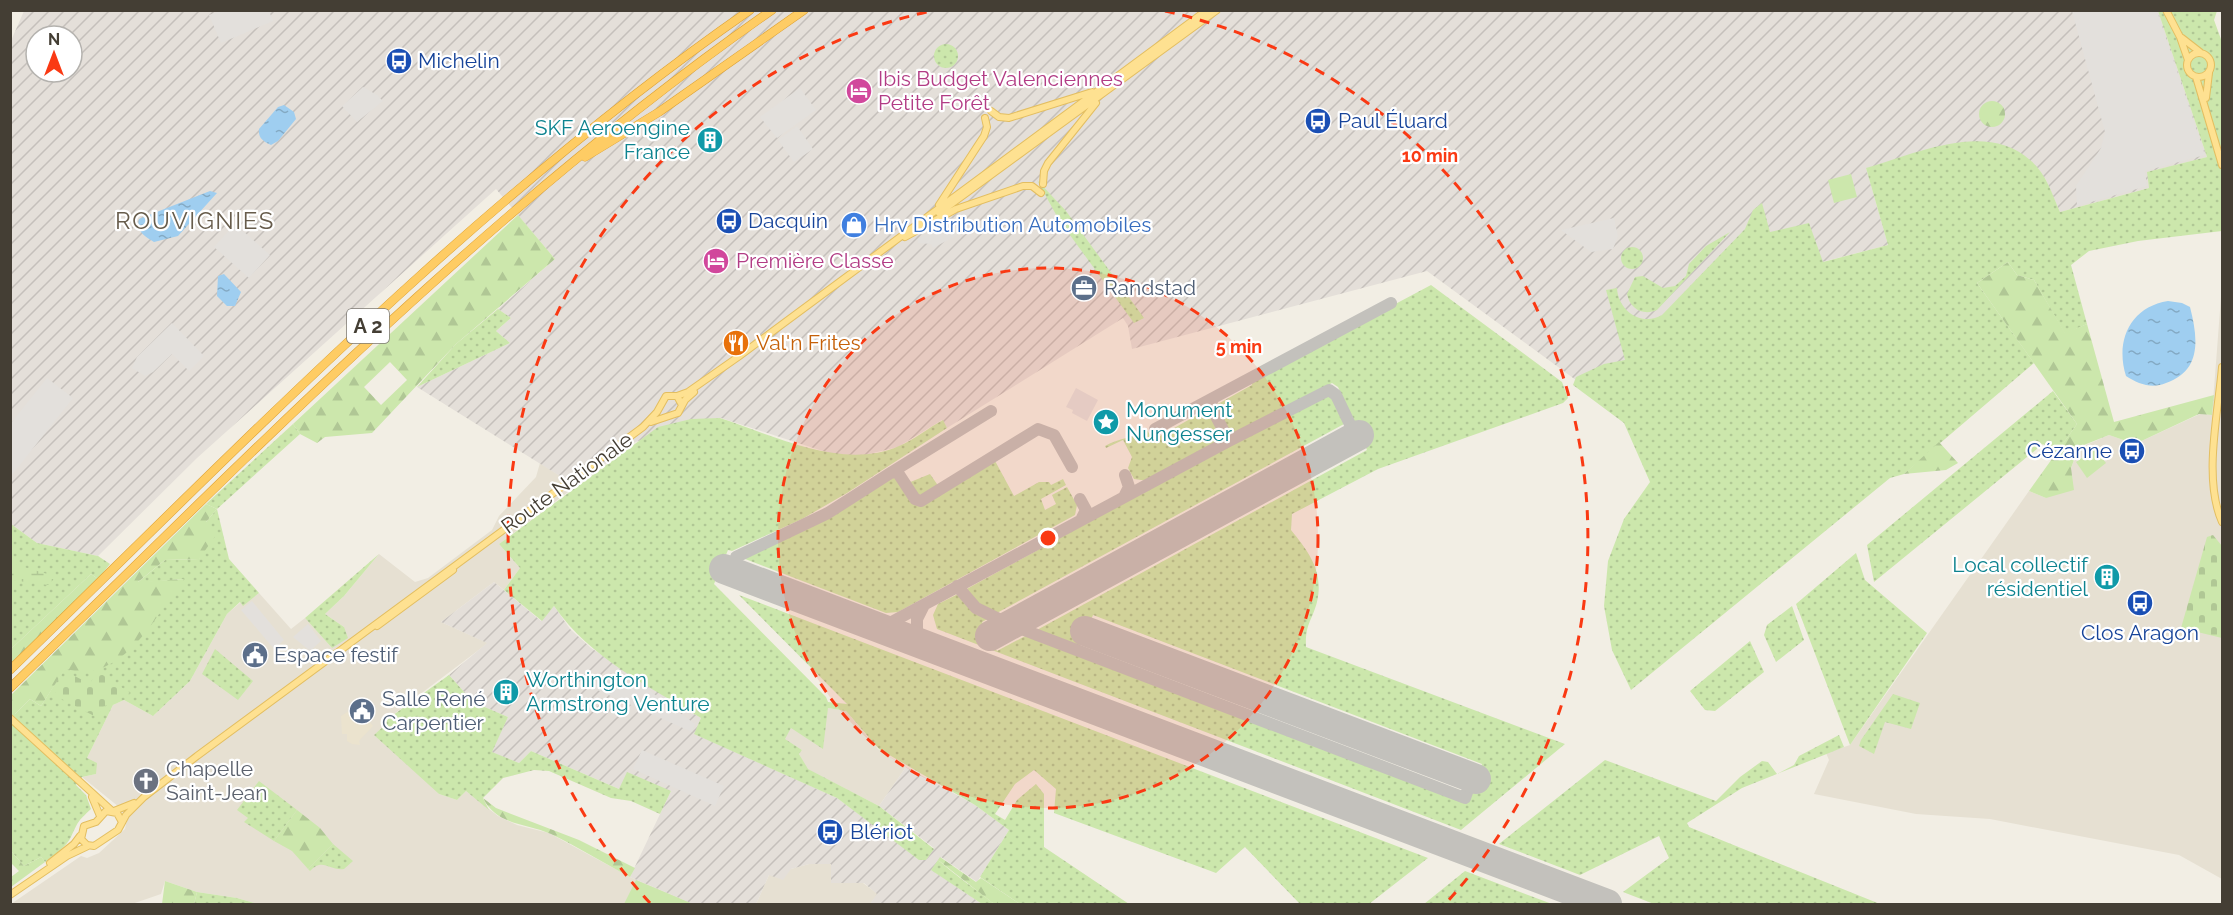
<svg xmlns="http://www.w3.org/2000/svg" width="2233" height="915" font-family="Raleway,sans-serif">
<style>
.residential{fill:#e6e0d2}
.industrial{fill:url(#industrial-furrows);fill-rule:evenodd}
.education{fill:#ebe3ce}
.grass{fill:url(#grass-dots)}
.forest{fill:url(#forest-firs);fill-rule:evenodd}
.wetland{fill:url(#wetland-marsh)}
.cemetery{fill:url(#cemetery-stones)}
.pitch{fill:#cce7ac}
.parking{fill:#e3e0dc}
.water{fill:url(#water-ripples)}
.lines{fill:none;stroke-linecap:round;stroke-linejoin:round}
.taxiway{stroke:#c3c1bc;stroke-width:12}
.runway{stroke:#c3c1bc;stroke-width:30}
.major-casing{stroke:#e3be61;stroke-width:8}
.highway-casing{stroke:#dda133;stroke-width:9}
.major{stroke:#fee191;stroke-width:6}
.highway{stroke:#fecc64;stroke-width:8}
.ring{fill:none;stroke:#fa3913;stroke-width:3;stroke-dasharray:10 8}
.labels{text-anchor:middle;stroke-width:4.5;stroke-linejoin:round;paint-order:stroke}
.shield{fill:#fff;stroke:#7c7871;stroke-width:1.5}
.shield-label{font-size:20px;font-weight:bold;fill:#443e34}
.transit-label{font-size:21px;fill:#164399;stroke:#fff;text-anchor:start}
.hotel-label{font-size:21px;fill:#b23c85;stroke:#fff;text-anchor:start}
.culture-label{font-size:21px;fill:#0d838f;stroke:#fff;text-anchor:end}
.shop-label{font-size:21px;fill:#366cbe;stroke:#fff;text-anchor:start}
.service-label{font-size:21px;fill:#4e5e75;stroke:#fff;text-anchor:start}
.food-label{font-size:21px;fill:#c56008;stroke:#fff;text-anchor:start}
.street-label{font-size:21px;fill:#443e34;stroke:#fff}
.worship-label{font-size:21px;fill:#5b616d;stroke:#fff;text-anchor:start}
.quarter-label{font-size:24px;letter-spacing:1.5px;fill:#675c4b;stroke:#fff}
.centre{fill:#fa3913;stroke:#fff;stroke-width:3}
.ring-label{font-size:18px;text-anchor:middle;font-weight:bold;fill:#fa3913;stroke:#fff;stroke-width:4.5;stroke-linejoin:round;paint-order:stroke}
</style>
<defs>
<pattern id="industrial-furrows" width="10" height="10" patternUnits="userSpaceOnUse" patternTransform="scale(1.5)"><rect width="10" height="10" fill="#e4dfd9"/><path d="M-1 1l2-2M0 10L10 0M9 11l2-2" fill="none" stroke="#c5c0bb"/></pattern>
<pattern id="grass-dots" width="8" height="8" patternUnits="userSpaceOnUse" patternTransform="scale(1.5)"><rect width="8" height="8" fill="#cce7ac"/><path d="M2 2h.1M6 6h.1" fill="none" stroke="#b0c795" stroke-width="1.8" stroke-linecap="round"/></pattern>
<pattern id="forest-firs" width="22" height="20" patternUnits="userSpaceOnUse" patternTransform="scale(1.5)"><rect width="22" height="20" fill="#cce7ac"/><path d="M5 1l3.5 6h-7zM16 11l3.5 6h-7z" fill="#b0c795"/></pattern>
<pattern id="wetland-marsh" width="20" height="14" patternUnits="userSpaceOnUse" patternTransform="scale(1.5)"><rect width="20" height="14" fill="#cce7ac"/><path d="M1 5h8M5 5V1M11 12h8M15 12V8" fill="none" stroke="#b0c795"/></pattern>
<pattern id="cemetery-stones" width="16" height="16" patternUnits="userSpaceOnUse" patternTransform="scale(1.5)"><rect width="16" height="16" fill="#cce7ac"/><path d="M2 7V4a2 2 0 0 1 4 0v3zM10 15v-3a2 2 0 0 1 4 0v3z" fill="#b0c795"/></pattern>
<pattern id="water-ripples" width="26" height="14" patternUnits="userSpaceOnUse" patternTransform="scale(1.5)"><rect width="26" height="14" fill="#9fcef0"/><path d="M2 4q2-2 4 0t4 0M15 11q2-2 4 0t4 0" fill="none" stroke="#83a9c3"/></pattern>
</defs>
<rect width="100%" height="100%" fill="#f2eee4"/>
<path class="residential" d="M2222,284V879L2179,855L1990,819L1916,814L1814,794L1829,760L1826,753L1850,745L2029,491L2046,498L2071,468L2079,448L2109,435L2135,444L2200,414L2212,415Z
M540,463L576,486L499,544L520,568L504,590L494,582L441,622L488,643L382,723L439,794L457,800L466,791L498,816L517,825L549,833L630,877L693,904H258L237,898L197,892L165,881L161,894L132,904H11L81,856L87,858L99,853L125,829L127,819L119,807L82,777L96,774L87,758L113,705L124,700L153,716L190,681L227,614L241,602L243,605L259,593L291,629L305,618L332,648L344,627L325,614L344,596L379,554L415,582L428,578L492,530L499,516L536,477Z
M828,708L846,711L878,749L906,767L879,806L807,769L799,754L802,750L784,739L791,728Z
M809,864H832V883H863L878,894L870,904H756L769,875Z"/>
<path class="industrial" d="M24,11H2158L2207,157L2148,172L2149,188L2060,212L2045,178L1866,168L1888,245L1822,262L1644,430L1427,271L1132,349L1128,326L1123,318L947,428L942,420L898,447L861,456H838L721,418L635,442L576,486L417,387L510,343L496,331L511,318L498,309L555,259L496,189L197,458L98,556L37,543L11,524L10,43ZM36,36H72V72H36Z
M494,582L541,621L554,606L570,629L591,648L701,718L695,734L837,798L919,859L926,860L934,848L879,806L906,767L975,805L1009,830L977,882L941,857L932,870L982,904H870L877,894L864,883H831V864H809L791,869L783,880L769,875L756,904H693L630,877L671,791L619,789L531,751L519,763L491,752L508,717L473,702L449,675L487,643L441,622Z"/>
<path class="education" d="M349,711L355,721L367,718L373,726L359,741L360,745L352,744L347,741V734H342L341,716Z"/>
<path class="grass" d="M2158,11H2217L2214,20L2222,42V231L2138,241L2089,251L2071,265L2087,324L2065,334L2034,280L2017,275L2008,262L1977,283L2034,363L1904,474L1890,478L1631,690L1612,650L1604,606L1608,561L1624,519L1650,482L1624,423L1573,385L1576,377L1604,364L1625,360L1606,290L1617,288C1618,311 1642,327 1662,315L1745,229L1753,210L1762,203L1770,232L1809,223L1823,262L1888,245L1866,168C1915,154 1986,120 2030,160C2046,173 2052,194 2060,212L2149,188L2147,172L2207,157Z
M934 56a12 12 0 1 1 24 0a12 12 0 1 1-24 0Z
M1037,180L1066,211L1144,318L1134,323L1059,220Z
M1730,232L1657,310C1643,316 1630,309 1627,294L1635,277L1643,276L1663,288L1675,286L1686,276L1689,264L1706,246Z
M1621 258a11 11 0 1 1 22 0a11 11 0 1 1-22 0Z
M1431,285L1562,382L1568,398L1563,403L1378,469L1292,514L1291,530C1309,552 1324,572 1317,602C1312,621 1305,624 1306,647L1565,744L1461,830L937,629L933,615L938,604L958,594L972,610L989,618L982,622L997,651L1029,634L1467,803L1482,764L1093,615L1079,648L1035,631L1367,450L1338,387L1332,383L1230,436L1216,405L1252,385L1251,381Z
M498,309L511,318L496,331L510,343L417,387L456,344Z
M2053,391L2077,424L2055,455L2043,444L1874,582L1867,545Z
M1322,394L1332,398L1344,424L995,614L975,604L963,591Z
M1206,410C1214,414 1224,432 1222,441L1148,481L1134,479L1128,468L1132,457L1123,440L1106,448L1105,446C1119,438 1133,438 1147,430L1153,440Z
M720,418C775,436 843,471 899,446C914,440 928,428 943,420L947,428L847,493L802,519L732,551L728,550L714,584L826,697L828,702L847,704L739,595L1428,858L1369,904H1300L1245,847L1216,873L1054,813L1056,789L1034,770L1015,784L995,814L1005,820L1017,800L1036,784L1044,794V847L1129,904H1020L980,877L1009,830L975,805L879,749L846,711L828,708L823,749L791,728L785,739L802,750L799,754L808,769L879,806L934,849L926,860H919L837,798L694,734L701,718C648,686 590,658 554,606L542,621L504,590L520,568L499,544L658,427L691,419Z
M293,424L300,434L217,509L229,559L259,593L243,606L240,602L227,614L190,681L153,716L124,700L113,705L87,758L97,763L96,774L82,777L76,785L86,795L91,809C77,822 78,822 71,837C66,847 54,855 45,862L41,857L24,866L11,851V712L15,714L30,699L41,706L65,668L86,672L171,595L183,579L137,583L165,560L199,559L206,522L217,509L206,504Z
M994,459L1014,496L1039,482H1049L1051,485L1063,479L1066,485L1041,499L1045,510L1056,504L1052,495L1067,487L1077,505L1075,515L898,612L886,613L740,557L829,515L892,476L899,477L913,500L920,503Z
M930,474L939,487L925,495L914,494L908,483Z
M11,524L37,543L98,556L110,564L98,579L91,574L11,649Z
M1856,553L1865,580L1927,633L1850,745L1796,604Z
M379,554L344,596L325,614L344,627L348,638L332,648L305,618Z
M1792,606L1804,640L1776,662L1764,635L1767,625Z
M1750,641L1764,672L1715,711L1705,710L1690,691Z
M215,649L253,681L238,700L202,674Z
M449,675L473,702L508,717L492,752L519,763L531,751L619,789L627,772L671,791L660,814L631,801L611,798L549,771L534,770L503,778L483,798L489,810L466,791L457,800L439,794L374,735L384,726L382,723Z
M1893,694L1920,703L1911,729L1885,722L1874,754L1859,746L1861,740Z
M1839,735L1844,747L1742,788L1687,823L1689,827L1880,904H1654L1623,892L1669,858L1659,836L1580,875L1499,844L1605,760L1716,801L1740,777L1762,761L1768,762L1777,774L1794,765L1799,756Z
M259,781L297,810L274,841L244,822L248,818L237,810Z
M333,844L353,861L344,869C329,871 323,857 310,871L308,869Z
M938,860C956,876 976,889 994,904H982L931,870Z
M1465,871L1552,904H1424Z
M197,892L237,898L258,904H194Z"/>
<path class="forest" d="M1979 114a13 13 0 1 1 26 0a13 13 0 1 1-26 0Z
M518,215L555,259L456,344L372,433L325,437L317,443L300,434L293,424ZM390,362L407,380L381,405L364,387Z
M2008,262L2017,275L2034,280L2065,333L2087,324L2114,422L2214,395L2212,415L2199,414L2135,444L2109,435L2079,447L2071,468L2074,490L2046,498L2029,491L2077,424L1977,283Z
M1939,442L1958,463L1946,470L1904,474Z
M206,504L217,509L206,522L216,535L199,559L165,560L138,582L184,579C158,612 134,664 88,672C81,673 72,670 65,669L41,706L30,699L14,715L11,712V695Z
M91,574L98,579L11,663V649Z
M483,798L496,808L579,840L635,868L630,877C604,863 578,847 551,834C527,823 497,826 483,798Z
M297,810L320,828L333,844L308,869L292,851L274,841Z
M11,851L24,866L41,857L45,862L11,887V877L19,871L11,863Z
M940,857L976,882L981,878L1020,904H994L938,860Z
M165,881L197,892L194,904H162Z"/>
<path class="wetland" d="M10,563L51,575L54,579L48,585L11,580Z"/>
<path class="cemetery" d="M2213,535L2222,546V638L2181,628L2207,537Z
M97,671L130,693L103,707L98,718L54,695L67,672L90,684Z"/>
<path class="pitch" d="M1851,174L1857,197L1834,203L1828,180Z
M2095,449L2106,463L2087,478L2076,462Z
M636,880L693,904H624Z"/>
<path class="parking" d="M220,11H269L273,21L221,43L209,15Z
M2072,11H2157L2205,155L2145,171L2147,186L2077,206L2076,186L2101,148L2105,132Z
M363,87L377,95L383,101L357,122L342,106Z
M800,88L816,110L777,138L760,117Z
M797,126L813,149L794,162L778,140Z
M1614,218L1618,236L1613,249L1591,252L1561,230Z
M949,220L961,233L933,248L931,244L918,243V239Z
M235,224L270,255L249,278L214,247Z
M172,323L204,356L189,371L172,354L153,372L145,376L132,368L137,357Z
M47,378L73,398L11,476V423Z
M1076,388L1098,400L1087,421L1072,413L1073,410L1066,407Z
M252,601L284,640L274,649L241,610Z
M308,624L321,641L310,651L293,637Z
M598,678L639,683L695,724L692,732L595,689Z
M642,750L724,786L715,806L633,769Z"/>
<path class="water" d="M284,105L294,112L296,119L278,141L271,145C263,141 258,138 259,129L278,107Z
M210,191L217,193L178,236L154,242C144,236 136,231 139,219Z
M224,274L241,292L235,306H227L217,296L218,276Z
M2168,301L2182,303L2190,307C2198,338 2202,371 2166,383C2152,389 2138,384 2126,376C2115,341 2130,307 2168,301Z"/>
<g class="lines">
<path class="taxiway" d="M1155,429L1391,303
M1225,443L1329,390L1336,395L1356,437
M892,472L991,411
M1125,495L1129,487L1125,475
M1080,499L1086,510L1082,518
M742,576L734,568L736,557L828,513L892,472L898,473L915,499L921,501L1038,429L1054,435L1072,467
M957,586L976,608L1011,625L1465,798L1472,778
M924,605L917,619V633L931,648
M872,625L888,624L1225,443L1227,437L1210,405L1213,399"/>
<path class="runway" d="M724,569L1607,904
M1085,631L1476,779
M990,636L1359,435"/>
<defs>
<path id="major" d="M2166,10L2180,37L2188,60
M2182,38L2200,52
M2187 65a12 12 0 1 1 24 0a12 12 0 1 1-24 0Z
M2196,77L2222,165
M2206,98L2209,73
M991,111L999,117L1009,118L1092,92
M1043,184L1044,171L1048,163L1096,103
M939,205L984,136L987,127L985,118
M939,213L1217,10
M905,237L956,209L1023,186H1032L1041,193
M2222,367C2218,414 2203,479 2222,522
M677,396L688,392L738,357L1207,10
M651,422L678,413L685,400L694,392
M377,626L453,570
M10,718L111,810
M92,797L100,816
M114,811L134,803
M122,822L117,813L106,811L96,822L84,826L81,839L87,845L94,846L118,830L126,815L144,797L197,756L643,427L657,412L666,396H677L682,405
M50,863L74,844L80,836
M10,895L67,856L88,846"/>
<path id="highway" d="M585,157L659,112L804,10
M10,670C246,440 478,199 750,10
M10,688C254,451 492,205 772,10"/>
</defs>
<use href="#major" class="major-casing"/>
<use href="#highway" class="highway-casing"/>
<use href="#major" class="major"/>
<use href="#highway" class="highway"/>
</g>
<circle cx="1048" cy="538" r="270" fill="#fa3913" fill-opacity=".12"/>
<g class="ring">
<circle cx="1048" cy="538" r="270"/>
<path d="M650 903A540 540 0 0 1 931 11M1165 11A540 540 0 0 1 1446 903"/>
</g>
<defs>
<symbol id="bus-disc" viewBox="-11 -11 22 22"><circle r="9.5" fill="#1a4fb4" stroke="#fff"/><path d="M-5-6H5V4H4V6H2V4H-2V6H-4V4H-5ZM-3.5-4V0h7V-4ZM-3.5 1.2v1.5H-2V1.2ZM2 1.2v1.5H3.5V1.2Z" fill="#fff"/></symbol>
<symbol id="hotel-disc" viewBox="-11 -11 22 22"><circle r="9.5" fill="#d1479c" stroke="#fff"/><path d="M-6-4.5h1.5V1H6V5H4.5V3h-9V5H-6ZM-4 0a1.8 1.8 0 1 1 3.6 0ZM.5 0V-2.5h3Q6-2.5 6 0Z" fill="#fff"/></symbol>
<symbol id="building-disc" viewBox="-11 -11 22 22"><circle r="9.5" fill="#0f9aa8" stroke="#fff"/><path d="M-4-6H4V6H1V3H-1V6H-4ZM-2.5-4.3h1.7v1.8h-1.7ZM.8-4.3h1.7v1.8H.8ZM-2.5-1h1.7V.8h-1.7ZM.8-1h1.7V.8H.8Z" fill="#fff"/></symbol>
<symbol id="shop-disc" viewBox="-11 -11 22 22"><circle r="9.5" fill="#3f7fe0" stroke="#fff"/><path d="M-5-2.5h2.3a2.7 3.5 0 0 1 5.4 0H5L5.5 6h-11ZM-1.5-2.5h3a1.5 2.3 0 0 0-3 0Z" fill="#fff"/></symbol>
<symbol id="office-disc" viewBox="-11 -11 22 22"><circle r="9.5" fill="#5c6f8a" stroke="#fff"/><path d="M-6-3h4V-5.5h4V-3h4V5H-6ZM-1-4.5V-3h2v-1.5ZM-6 0V1H6V0Z" fill="#fff"/></symbol>
<symbol id="restaurant-disc" viewBox="-11 -11 22 22"><circle r="9.5" fill="#e8710a" stroke="#fff"/><path d="M-5-6h1v4h1v-4h1v4h1v-4h1v5L-1.5 .5V6h-2V.5L-5-1ZM5-6V6H3V1.5H1.5Q1.5-4 5-6Z" fill="#fff"/></symbol>
<symbol id="sight-disc" viewBox="-11 -11 22 22"><circle r="9.5" fill="#0f9aa8" stroke="#fff"/><path d="M0-6L1.8-2.2L6-1.7L2.9 1.2L3.7 5.4L0 3.3L-3.7 5.4L-2.9 1.2L-6-1.7L-1.8-2.2Z" fill="#fff"/></symbol>
<symbol id="civic-disc" viewBox="-11 -11 22 22"><circle r="9.5" fill="#5c6f8a" stroke="#fff"/><path d="M-.6-6.5H3V-4.5H.6V-3L4-1V1h2V6H-6V1h2V-1L-.6-3ZM-1.2 2.5V6h2.4V2.5Z" fill="#fff"/></symbol>
<symbol id="church-disc" viewBox="-11 -11 22 22"><circle r="9.5" fill="#6b7280" stroke="#fff"/><path d="M-1.2-6h2.4v3.5h3.3v2.4h-3.3V6h-2.4V-.1h-3.3v-2.4h3.3Z" fill="#fff"/></symbol>
</defs>
<g fill-rule="evenodd">
<use href="#bus-disc" x="384" y="46" width="30" height="30"/>
<use href="#hotel-disc" x="844" y="76" width="30" height="30"/>
<use href="#bus-disc" x="1303" y="106" width="30" height="30"/>
<use href="#building-disc" x="695" y="125" width="30" height="30"/>
<use href="#bus-disc" x="714" y="206" width="30" height="30"/>
<use href="#shop-disc" x="839" y="210" width="30" height="30"/>
<use href="#hotel-disc" x="701" y="246" width="30" height="30"/>
<use href="#office-disc" x="1069" y="273" width="30" height="30"/>
<use href="#restaurant-disc" x="721" y="328" width="30" height="30"/>
<use href="#sight-disc" x="1091" y="407" width="30" height="30"/>
<use href="#bus-disc" x="2117" y="436" width="30" height="30"/>
<use href="#building-disc" x="2092" y="562" width="30" height="30"/>
<use href="#bus-disc" x="2125" y="588" width="30" height="30"/>
<use href="#civic-disc" x="240" y="640" width="30" height="30"/>
<use href="#building-disc" x="491" y="677" width="30" height="30"/>
<use href="#civic-disc" x="347" y="696" width="30" height="30"/>
<use href="#church-disc" x="131" y="766" width="30" height="30"/>
<use href="#bus-disc" x="815" y="817" width="30" height="30"/>
</g>
<g class="labels">
<rect class="shield" x="347" y="309" width="42" height="34" rx="4.5"/>
<g class="shield-label">
<text x="368" y="333">A 2</text>
</g>
<g class="transit-label">
<text x="418" y="68">Michelin</text>
<text x="1338" y="128">Paul Éluard</text>
<text x="748" y="228">Dacquin</text>
<text x="2112" y="458" text-anchor="end">Cézanne</text>
<text x="2140" y="640" text-anchor="middle">Clos Aragon</text>
<text x="850" y="839">Blériot</text>
</g>
<g class="hotel-label">
<text x="878" y="86">Ibis Budget Valenciennes<tspan x="878" dy="24">Petite Forêt</tspan></text>
<text x="736" y="268">Première Classe</text>
</g>
<g class="culture-label">
<text x="690" y="135">SKF Aeroengine<tspan x="690" dy="24">France</tspan></text>
<text x="1126" y="417" text-anchor="start">Monument<tspan x="1126" dy="24">Nungesser</tspan></text>
<text x="2088" y="572">Local collectif<tspan x="2088" dy="24">résidentiel</tspan></text>
<text x="526" y="687" text-anchor="start">Worthington<tspan x="526" dy="24">Armstrong Venture</tspan></text>
</g>
<g class="shop-label">
<text x="874" y="232">Hrv Distribution Automobiles</text>
</g>
<g class="service-label">
<text x="1104" y="295">Randstad</text>
<text x="274" y="662">Espace festif</text>
<text x="382" y="706">Salle René<tspan x="382" dy="24">Carpentier</tspan></text>
</g>
<g class="food-label">
<text x="756" y="350">Val'n Frites</text>
</g>
<g class="street-label">
<text transform="translate(567 483) rotate(-36)" y="7">Route Nationale</text>
</g>
<g class="worship-label">
<text x="166" y="776">Chapelle<tspan x="166" dy="24">Saint-Jean</tspan></text>
</g>
<g class="quarter-label">
<text x="195" y="229">ROUVIGNIES</text>
</g>
</g>
<circle cx="1048" cy="538" r="9" class="centre"/>
<g class="ring-label">
<text x="1430" y="162">10 min</text>
<text x="1239" y="353">5 min</text>
</g>
<rect width="2233" height="915" fill="none" stroke="#443e34" stroke-width="24"/>
<g transform="translate(54 54)"><circle r="28" fill="#ffffff" stroke="#b4b2ae" stroke-width="1.5"/>
<path d="M0-4.5L10 22L0 15L-10 22Z" fill="#fa3913"/>
<text y="-9" font-size="16" font-weight="bold" text-anchor="middle" fill="#443e34">N</text>
</g>
</svg>
